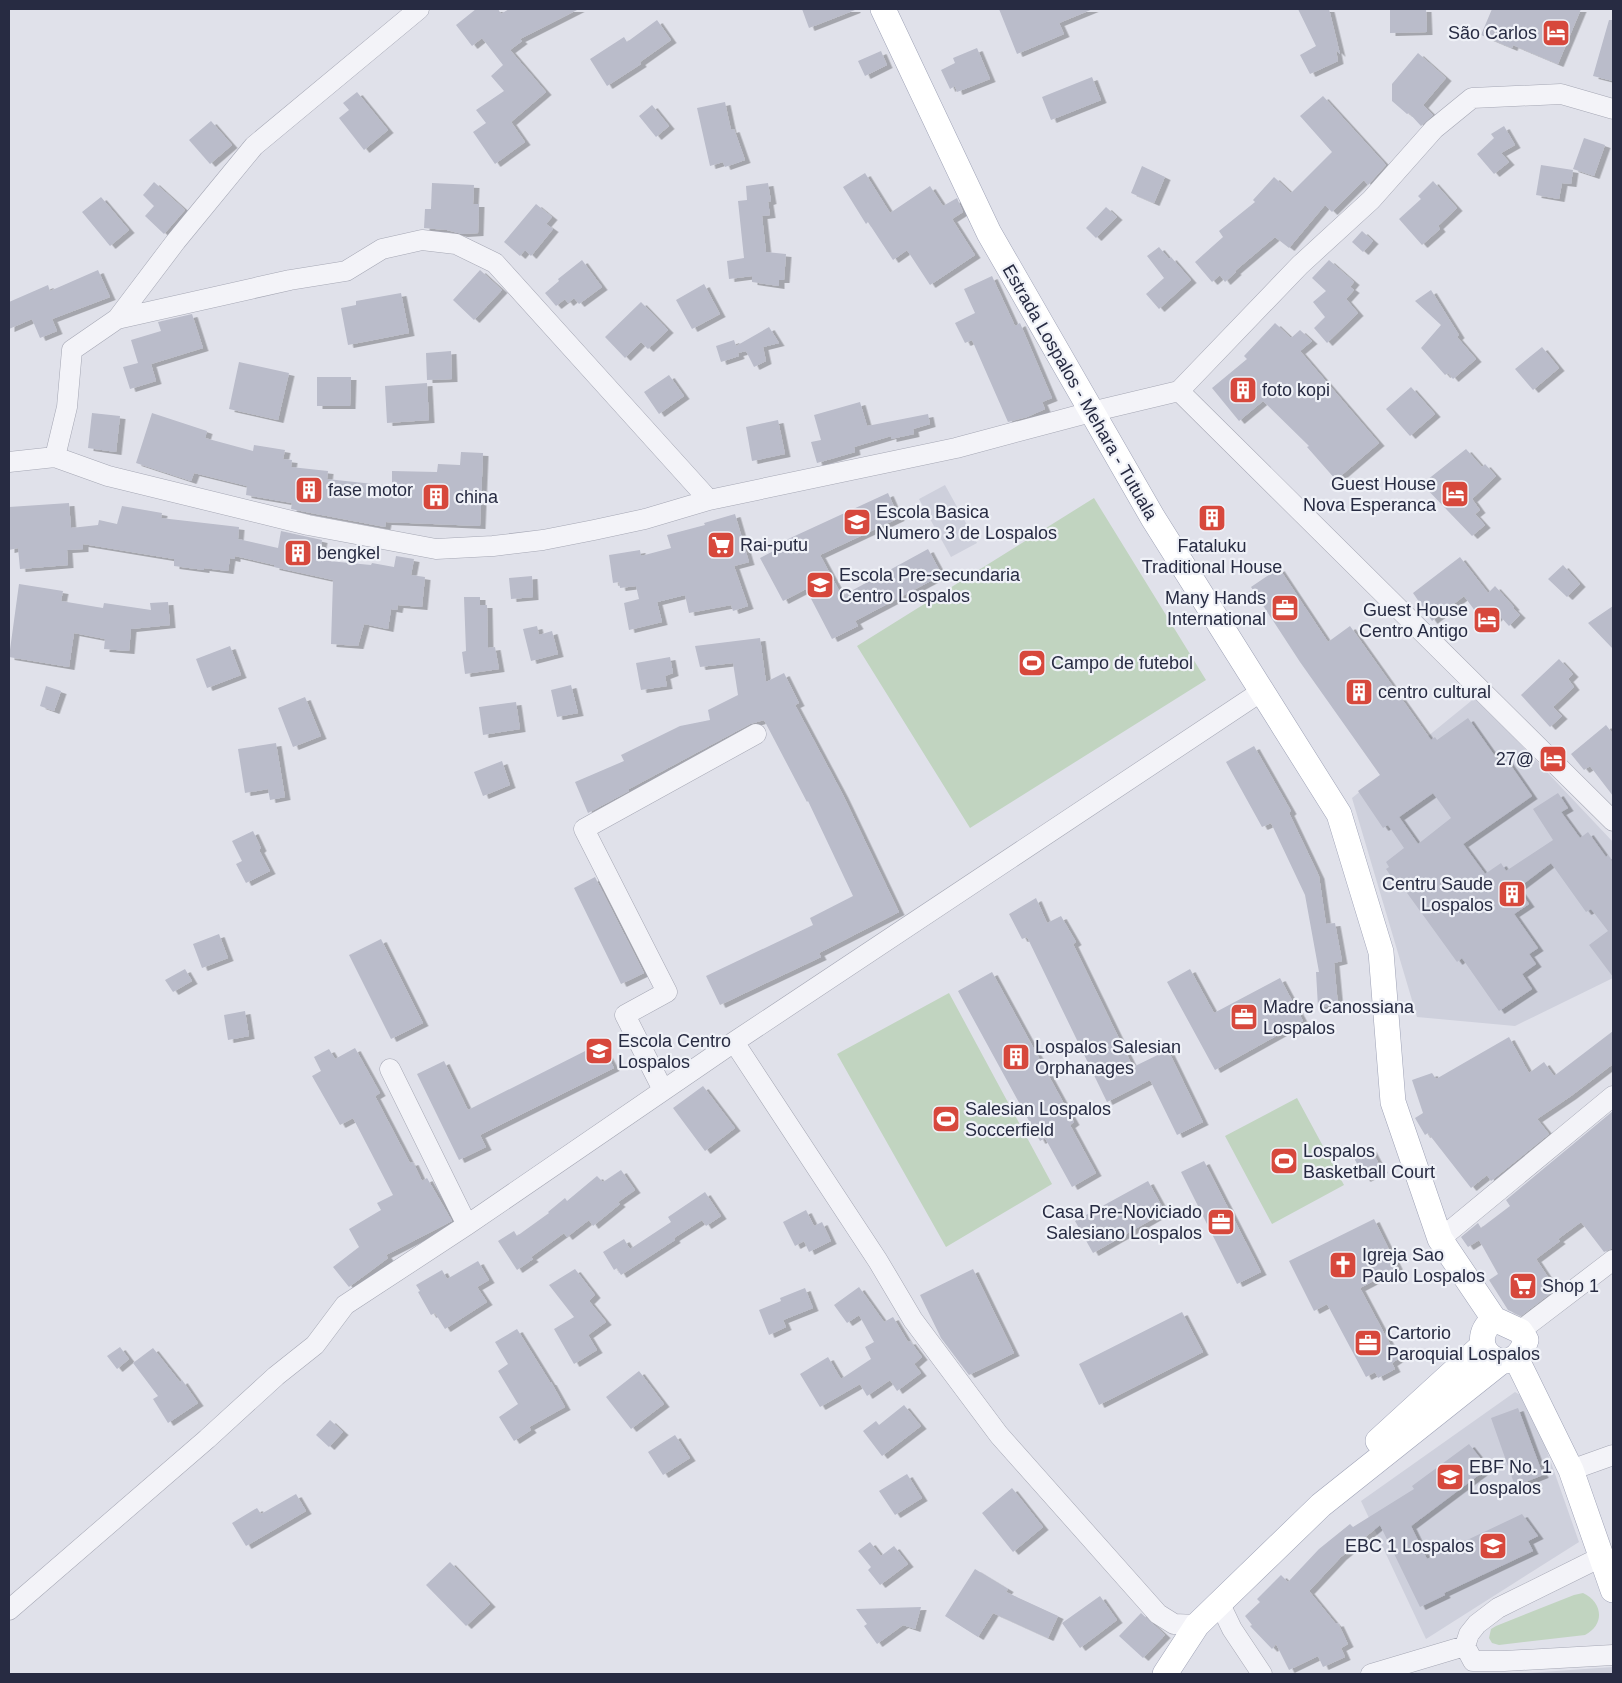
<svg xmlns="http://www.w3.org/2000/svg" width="1622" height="1683" font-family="Helvetica,sans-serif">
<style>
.built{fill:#ced0dc}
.green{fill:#c1d4c0}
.building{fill:#babcca;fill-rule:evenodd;filter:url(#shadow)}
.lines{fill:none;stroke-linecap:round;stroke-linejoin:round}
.minor-casing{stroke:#a5a7b4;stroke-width:21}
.major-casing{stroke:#9ea2b6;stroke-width:26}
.minor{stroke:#f3f3f8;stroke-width:20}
.major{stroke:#fff;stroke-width:25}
.labels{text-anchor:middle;stroke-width:4.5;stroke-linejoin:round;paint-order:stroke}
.poi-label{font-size:18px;fill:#272b42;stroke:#eff1f7;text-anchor:start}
.street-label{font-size:18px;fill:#272b42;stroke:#eff1f7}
</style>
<defs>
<filter id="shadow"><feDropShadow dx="5.5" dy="3" stdDeviation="0" flood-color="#0004"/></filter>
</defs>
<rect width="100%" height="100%" fill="#e0e1ea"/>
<path class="built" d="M945,485L977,543L951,557L919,499Z
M1476,697L1613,842V978L1515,1026L1417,1017L1352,798Z
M1515,1392L1529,1400L1579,1542L1426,1639L1361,1501Z
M1613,1667V1674H1514Z"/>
<path class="green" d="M1094,498L1206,680L970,828L857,646Z
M949,993L1052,1184L946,1247L837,1054Z
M1297,1098L1344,1185L1272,1224L1225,1136Z
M1583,1593C1603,1602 1605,1625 1585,1635L1499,1645L1492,1643L1489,1638L1491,1629L1496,1626L1574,1595Z"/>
<path class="building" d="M476,9H498L501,14L509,9H579L520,39L522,41L510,50L546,92L511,122L525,142L495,164L473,132L486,123L476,110L504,91L491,76L503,65L482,38L472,46L456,25Z
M802,9H855V10L809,28Z
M999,9H1093L1059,23L1064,34L1017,54Z
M1298,9H1329L1340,54L1336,50L1338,61L1310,74L1300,55L1316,46Z
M1390,9H1426L1427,32L1390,33Z
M1492,9H1581L1558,64L1513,45L1512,48L1481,35Z
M657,20L671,40L640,62L641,64L607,86L590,59L624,37L627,42Z
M1609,20H1613V81L1593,76Z
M977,48L990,79L957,92L955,86L950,89L941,70L955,63L953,58Z
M881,51L887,65L865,76L858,61Z
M1418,53L1446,78L1423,105L1433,115L1421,126L1409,113L1407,114L1392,101V84Z
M1092,77L1101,100L1051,120L1042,97Z
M357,92L388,130L364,150L339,118L349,110L343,103Z
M1323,96L1386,165L1368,185L1364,180L1332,212L1325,205L1289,248L1275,237L1235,271L1236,272L1225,282L1220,275L1212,282L1195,262L1223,237L1219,231L1255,202L1253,200L1274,177L1291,193L1332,152L1300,116Z
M725,102L731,130L734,129L745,160L725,167L723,162L710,166L697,108Z
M652,105L669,126L656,137L639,116Z
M211,121L232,145L210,164L189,140Z
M1504,126L1515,145L1501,153L1509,162L1494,174L1477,154L1494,138L1491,134Z
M1584,138L1605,145L1594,176L1573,169Z
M1541,165L1573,170L1571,184L1562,183L1559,199L1536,195Z
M1142,166L1165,177L1154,203L1131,193Z
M865,173L890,213L930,186L943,206L957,198L963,212L952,219L975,255L930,285L907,250L893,260L868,222L866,224L843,187Z
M1433,181L1457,208L1438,226L1440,229L1422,245L1399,219L1421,199L1418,196Z
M154,182L185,210L164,234L145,216L154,206L143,195Z
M432,183L474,185L473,204H479L478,233L462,234L447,230L424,228L425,209H431Z
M768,183L771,201L768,202L770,215L762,216L766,252L786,254L784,280H779V286L752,282V276L729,279L727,261L744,258L738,201L747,200L746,186Z
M101,197L129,230L110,246L82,212Z
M536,204L552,217L546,224L553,229L531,256L525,250L520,256L504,242Z
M1106,207L1117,217L1096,238L1086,228Z
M1362,231L1373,241L1363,252L1352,242Z
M1159,247L1169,259L1171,257L1191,280L1159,309L1146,294L1164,278L1147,256Z
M582,260L602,287L579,304L574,298L568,303L565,299L556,306L545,293L559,281L558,279Z
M1329,260L1354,282L1350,287L1354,290L1346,299L1358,313L1327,343L1314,328L1325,317L1313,302L1326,291L1312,278Z
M98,270L110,297L52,319L57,331L40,338L32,319L9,329V302L48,285L50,291Z
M480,270L502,290L474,320L453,300Z
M992,276L1015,326L1020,323L1052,398L1042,402L1045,409L1027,417L1008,422L972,340L965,343L955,323L975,313L964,289Z
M704,284L720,314L692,329L676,300Z
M1431,290L1459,335L1457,337L1476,359L1453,379L1448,373L1445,375L1421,348L1441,325L1415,301Z
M401,293L409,333L348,345L341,308L356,305V301Z
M641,302L668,330L648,349L641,342L625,358L605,337Z
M192,314L203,348L151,364L156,381L130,389L123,367L138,363L131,340L161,331L158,322Z
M1275,323L1291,338L1300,330L1312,341L1300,351L1379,443L1336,480L1307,447L1309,446L1263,401L1239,421L1212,388L1247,359L1244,356Z
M769,327L779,343L763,347L766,361L754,367L746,351L738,353L739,356L721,362L716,346L734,340L736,346Z
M1542,347L1559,368L1533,390L1515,369Z
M451,351L452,379L427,380L426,353Z
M239,362L289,373L278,420L229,409Z
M669,375L684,396L659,414L644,392Z
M317,377H351L350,406H317Z
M427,383L429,420L387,423L385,386Z
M1411,387L1435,414L1410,436L1386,409Z
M860,402L867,426L928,414L930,424L913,429L914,434L891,439V436L854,447L855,452L817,463L811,442L821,440L814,415Z
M92,413L120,416L116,452L88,448Z
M152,413L207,431L205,438L253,451L254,445L285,450L283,459L292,460L291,467L328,471L327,479L392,486V471L437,472L438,464L460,465L461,452L483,453L480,526L386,522L385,527L311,513L291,509L292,503L246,495L247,486L194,473L191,481L136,463Z
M778,420L785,454L752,461L746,427Z
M1466,449L1482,467L1485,464L1496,476L1472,499L1480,510L1475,514L1485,525L1472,536L1422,484Z
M888,493L899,518L820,555L842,596L928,549L942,575L855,621L858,626L832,639L806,589L783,601L760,558L783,546L782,544L786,540Z
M69,503L71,528L98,525L99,520L117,524L122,506L162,513L161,518L239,527L238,539L278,548L281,531L322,540L318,560L371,565L372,563L394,567L396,556L414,559L411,575L425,577L422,607L398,605L397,610L391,609L388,629L364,624L358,646L331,644L333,580L274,567V565L235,556V559L230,558L228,571L204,568V570L174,566V559L83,544V549L67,550L68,565L20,569L18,548L9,550V507Z
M735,514L749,562L734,566L748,606L733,611L731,605L689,613L685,595L657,602L662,622L629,630L624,603L639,599L636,586L620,588L619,582L613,583L609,555L640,550L641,556L671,548L667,535L705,525L704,523Z
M1460,557L1488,593L1495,586L1514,607L1513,608L1520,615L1509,626L1499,615L1487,627L1464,596L1432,621L1413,593Z
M1563,565L1580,584L1567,597L1548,579Z
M1279,568L1328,642L1350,626L1431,740L1435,737L1437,740L1468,718L1499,762L1505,757L1532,796L1463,844L1485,874L1501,863L1506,871L1553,840L1533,809L1558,793L1568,808L1561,812L1580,838L1588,832L1606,857L1608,855L1613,863V977L1589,945L1608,931L1591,909L1586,912L1551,863L1518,888L1529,904L1514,914L1538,948L1529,954L1536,964L1522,974L1532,989L1499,1011L1462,958L1457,962L1402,886L1399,888L1386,869L1389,867L1386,862L1404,848L1388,825L1383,828L1358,791L1380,775L1300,662L1251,587ZM1433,793L1451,818L1418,844L1399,817Z
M532,576L533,597L511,599L509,578Z
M19,584L63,591L61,601L103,608L104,603L151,610L150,603L168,602L170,625L131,629L129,651L104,649L105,639L74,633L69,667L9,657Z
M464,597H480V605H487L488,648L495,647L499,669L465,674L462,652L466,651Z
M1613,606V649L1588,623Z
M537,626L539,635L552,631L558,654L531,661L523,629Z
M760,638L766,682L784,673L799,703L795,705L843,795L899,912L819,953L821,957L720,1005L706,976L813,925L810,918L853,896L808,801L807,802L764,720L750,724L629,789V791L588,813L575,782L624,761L621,755L680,726L710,720L708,710L738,695L733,663L700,667L695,646Z
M230,646L241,675L207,688L196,659Z
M670,657L673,673L665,676L667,686L641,690L636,663Z
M1559,659L1573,674L1568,679L1574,687L1553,707L1562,716L1550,727L1521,695Z
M571,685L578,713L557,717L551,690Z
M46,686L61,691L54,711L40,706Z
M305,697L321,736L293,747L278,708Z
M516,702L520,729L483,735L479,707Z
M1606,725L1613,734V796L1590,766L1584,770L1571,754Z
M276,743L285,797L270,800L268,789L245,793L238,749Z
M1254,746L1291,811L1289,813L1319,876L1326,924L1335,923L1342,961L1334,963L1338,1005L1318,1007L1316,972H1319L1305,895L1271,823L1262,827L1226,762Z
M502,761L510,785L483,796L474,772Z
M253,831L261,848L259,850L270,871L246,883L236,864L242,861L232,841Z
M595,877L644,973L621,984L574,888Z
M1036,898L1047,923L1061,916L1076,942L1073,944L1133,1067L1168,1050L1203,1122L1177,1135L1150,1080L1107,1102L1027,937L1022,939L1009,914Z
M219,934L228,958L202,968L193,944Z
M381,939L423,1023L391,1039L349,955Z
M185,969L192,981L173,992L165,980Z
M1190,969L1214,1013L1280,978L1303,1021L1215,1070L1167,982Z
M992,972L1074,1122L1070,1125L1096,1173L1072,1187L1045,1138L1040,1141L958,991Z
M245,1011L249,1036L228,1040L224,1015Z
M1613,1031V1064L1571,1096L1537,1119L1549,1134L1491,1181L1487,1175L1471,1188L1428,1133L1425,1135L1415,1118L1423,1113L1412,1080L1432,1073L1436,1079L1509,1037L1529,1073L1544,1062L1554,1076Z
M601,1043L614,1068L480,1135L486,1147L459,1160L417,1074L444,1061L468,1110Z
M355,1048L380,1093L375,1096L410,1163L413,1162L422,1181L427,1178L452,1221L386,1255L388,1258L349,1287L333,1267L359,1247L349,1229L381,1210L377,1203L393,1195L353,1118L340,1125L312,1076L321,1071L314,1057L329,1049L335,1059Z
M703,1086L735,1128L705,1151L673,1108Z
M1613,1111V1248L1604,1252L1581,1222L1558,1239L1560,1241L1536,1259L1556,1289L1521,1316L1508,1310L1489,1280L1498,1274L1479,1240L1468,1247L1461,1237L1478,1223L1481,1228L1510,1206L1506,1200Z
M1371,1149L1382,1170L1365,1179L1354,1158Z
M1204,1161L1261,1272L1237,1284L1181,1172Z
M621,1170L635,1190L618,1202L620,1204L593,1226L589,1220L567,1237L564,1233L531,1257L533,1259L517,1270L498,1241L514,1231L517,1236L549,1213L548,1212L565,1198L567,1201L597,1176L603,1182Z
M1148,1181L1165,1212L1093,1253L1075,1221Z
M705,1192L721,1216L706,1226L702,1220L674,1238L675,1240L621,1275L617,1268L614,1270L603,1252L624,1239L630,1249L671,1222L668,1217Z
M806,1210L814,1226L822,1222L831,1241L809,1252L804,1241L795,1246L783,1222Z
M1374,1219L1398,1268L1360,1288L1398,1359L1392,1363L1395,1369L1378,1378L1375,1372L1366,1377L1327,1304L1314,1311L1289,1261Z
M478,1261L489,1280L477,1287L487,1302L445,1329L435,1313L431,1315L418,1292L420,1291L416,1285L442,1270L447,1279Z
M575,1269L595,1295L589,1301L606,1322L588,1335L597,1350L574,1364L554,1329L574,1317L549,1285Z
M973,1269L1014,1353L969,1375L941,1338L920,1295Z
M859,1287L884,1322L893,1317L908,1342L910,1341L922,1357L914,1364L921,1373L897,1391L890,1380L867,1396L860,1384L820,1407L800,1374L828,1357L841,1379L871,1359L865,1347L874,1342L859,1315L847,1323L834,1305Z
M805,1288L813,1308L783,1320L786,1327L769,1335L759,1310L781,1301L780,1298Z
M1182,1312L1203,1352L1099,1405L1079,1364Z
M517,1329L550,1382H551L565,1407L529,1427L531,1430L514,1441L499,1417L518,1404L498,1371L508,1364L495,1342Z
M120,1347L129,1359L117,1369L107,1356Z
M153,1348L180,1382L182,1380L198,1403L168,1423L153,1399L158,1396L133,1363Z
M639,1371L664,1404L631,1429L606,1397Z
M904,1405L921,1426L882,1456L863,1431L876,1421L879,1425Z
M1518,1408L1543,1475L1515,1486L1491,1418Z
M330,1420L343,1432L329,1447L316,1435Z
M675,1435L690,1458L663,1475L648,1452Z
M1469,1444L1488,1468L1411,1526L1427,1559L1522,1514L1538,1536L1528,1541L1533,1551L1444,1593L1445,1595L1420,1607L1380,1525L1341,1557L1309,1591L1336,1624L1338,1623L1348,1644L1341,1648L1345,1657L1323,1667L1318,1656L1289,1670L1276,1644L1272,1649L1250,1626L1252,1625L1245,1616L1260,1602L1257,1599L1281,1575L1288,1582L1319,1549L1350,1524L1353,1527L1414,1489L1412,1486Z
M907,1474L922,1498L895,1515L879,1491Z
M1012,1488L1043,1527L1013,1552L982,1513Z
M296,1494L306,1511L246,1546L232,1523L257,1508L261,1514Z
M870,1542L881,1556L894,1546L908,1564L880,1585L868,1570L871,1567L858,1551Z
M450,1562L490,1604L466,1626L426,1585Z
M975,1569L1008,1589L1006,1592L1058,1616L1048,1638L993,1613L978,1637L945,1616Z
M1100,1596L1117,1620L1080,1648L1062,1623Z
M921,1607L915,1629L903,1625L877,1644L864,1626L867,1624L856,1609Z
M1141,1613L1165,1635L1143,1658L1119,1636Z"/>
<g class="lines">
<defs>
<path id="minor" d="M117,319L290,280L346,271L382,249L422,240L456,244L495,263L709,500
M1179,391L1613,821
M55,457L67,407L72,350L117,319L176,241L254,146L419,9
M9,462L55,457L108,476L308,525L436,549L493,546L543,540L594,530L645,519L709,500L956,448L1091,412L1179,391L1300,265L1371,200L1434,129L1472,98L1561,94L1613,109
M734,1042L878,1261L913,1320L999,1435L1158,1614L1174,1624L1197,1625
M390,1069L467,1225
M663,1090L625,1015L667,992L584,829L756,734
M1440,1239L1613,1096
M1520,1331L1613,1260
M1571,1470L1613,1455
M1601,1557L1498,1608L1477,1624L1469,1634L1465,1646L1473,1661H1504L1613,1655
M1219,1602L1232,1629L1262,1674
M9,1610L207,1439L276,1376L315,1345L345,1305L467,1225L734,1042L1262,691
M1371,1674L1465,1646"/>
<path id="major" d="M883,9L989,233L1153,518L1339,814L1381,952L1393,1102L1440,1239L1494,1319
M1494,1319L1520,1331L1526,1340C1513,1385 1459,1348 1494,1319Z
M1516,1358L1571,1470L1613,1590
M1378,1441L1483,1345
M1165,1674L1197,1625L1321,1505L1502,1361"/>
</defs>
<use href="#minor" class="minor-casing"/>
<use href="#major" class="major-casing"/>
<use href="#minor" class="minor"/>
<use href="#major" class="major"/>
</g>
<defs>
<symbol id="hotel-square" viewBox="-11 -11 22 22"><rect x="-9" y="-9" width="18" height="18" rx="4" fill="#d7483c" stroke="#eff1f7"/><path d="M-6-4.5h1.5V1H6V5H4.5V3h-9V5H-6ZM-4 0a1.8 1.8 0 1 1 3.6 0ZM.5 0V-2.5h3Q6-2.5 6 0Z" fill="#fff"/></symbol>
<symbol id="building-square" viewBox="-11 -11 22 22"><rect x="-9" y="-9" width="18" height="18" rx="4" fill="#d7483c" stroke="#eff1f7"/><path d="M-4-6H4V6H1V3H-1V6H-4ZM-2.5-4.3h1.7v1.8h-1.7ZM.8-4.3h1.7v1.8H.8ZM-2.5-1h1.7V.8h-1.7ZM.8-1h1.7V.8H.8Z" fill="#fff"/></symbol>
<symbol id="school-square" viewBox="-11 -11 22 22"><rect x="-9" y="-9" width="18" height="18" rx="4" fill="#d7483c" stroke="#eff1f7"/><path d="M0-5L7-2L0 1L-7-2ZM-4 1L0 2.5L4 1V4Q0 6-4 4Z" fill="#fff"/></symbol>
<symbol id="supermarket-square" viewBox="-11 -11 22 22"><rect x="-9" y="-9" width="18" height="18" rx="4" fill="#d7483c" stroke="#eff1f7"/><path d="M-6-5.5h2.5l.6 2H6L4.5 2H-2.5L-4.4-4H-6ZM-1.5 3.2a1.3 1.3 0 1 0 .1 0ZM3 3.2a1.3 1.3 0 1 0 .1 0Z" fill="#fff"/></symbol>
<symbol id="office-square" viewBox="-11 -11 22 22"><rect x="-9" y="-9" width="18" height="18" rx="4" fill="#d7483c" stroke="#eff1f7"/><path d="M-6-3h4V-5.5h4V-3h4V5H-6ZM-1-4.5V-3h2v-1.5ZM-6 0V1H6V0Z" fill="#fff"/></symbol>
<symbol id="stadium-square" viewBox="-11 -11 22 22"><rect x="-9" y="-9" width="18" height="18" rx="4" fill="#d7483c" stroke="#eff1f7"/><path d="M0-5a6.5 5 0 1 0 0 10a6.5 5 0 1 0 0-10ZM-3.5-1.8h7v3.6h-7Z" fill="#fff"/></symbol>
<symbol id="church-square" viewBox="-11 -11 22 22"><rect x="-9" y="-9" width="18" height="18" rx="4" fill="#d7483c" stroke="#eff1f7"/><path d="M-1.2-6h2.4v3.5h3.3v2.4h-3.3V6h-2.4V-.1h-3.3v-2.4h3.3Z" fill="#fff"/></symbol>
</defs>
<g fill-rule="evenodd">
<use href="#hotel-square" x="1540" y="17" width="32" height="32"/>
<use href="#building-square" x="1227" y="374" width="32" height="32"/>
<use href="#building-square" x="293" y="474" width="32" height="32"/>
<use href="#hotel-square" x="1439" y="478" width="32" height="32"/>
<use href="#building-square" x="420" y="481" width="32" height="32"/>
<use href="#building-square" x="1196" y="502" width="32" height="32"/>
<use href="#school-square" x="841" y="506" width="32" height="32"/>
<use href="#supermarket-square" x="705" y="529" width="32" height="32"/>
<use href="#building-square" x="282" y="537" width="32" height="32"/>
<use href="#school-square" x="804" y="569" width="32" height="32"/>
<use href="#office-square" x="1269" y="592" width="32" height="32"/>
<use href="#hotel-square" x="1471" y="604" width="32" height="32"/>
<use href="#stadium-square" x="1016" y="647" width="32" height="32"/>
<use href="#building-square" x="1343" y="676" width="32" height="32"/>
<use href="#hotel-square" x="1537" y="743" width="32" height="32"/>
<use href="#building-square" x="1496" y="878" width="32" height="32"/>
<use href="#office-square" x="1228" y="1001" width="32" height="32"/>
<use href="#school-square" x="583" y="1035" width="32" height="32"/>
<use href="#building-square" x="1000" y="1041" width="32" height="32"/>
<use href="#stadium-square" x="930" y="1103" width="32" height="32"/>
<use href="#stadium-square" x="1268" y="1145" width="32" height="32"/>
<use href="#office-square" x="1205" y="1206" width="32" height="32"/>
<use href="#church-square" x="1327" y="1249" width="32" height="32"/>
<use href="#supermarket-square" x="1507" y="1270" width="32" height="32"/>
<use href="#office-square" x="1352" y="1327" width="32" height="32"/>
<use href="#school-square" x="1434" y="1461" width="32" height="32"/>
<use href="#school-square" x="1477" y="1530" width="32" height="32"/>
</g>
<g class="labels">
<g class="poi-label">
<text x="1537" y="39" text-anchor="end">São Carlos</text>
<text x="1262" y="396">foto kopi</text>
<text x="1436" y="490" text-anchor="end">Guest House<tspan x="1436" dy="21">Nova Esperanca</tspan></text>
<text x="328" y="496">fase motor</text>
<text x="455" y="503">china</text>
<text x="876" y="518">Escola Basica<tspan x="876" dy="21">Numero 3 de Lospalos</tspan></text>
<text x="740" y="551">Rai-putu</text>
<text x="1212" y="552" text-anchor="middle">Fataluku<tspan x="1212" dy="21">Traditional House</tspan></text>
<text x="317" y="559">bengkel</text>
<text x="839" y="581">Escola Pre-secundaria<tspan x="839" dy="21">Centro Lospalos</tspan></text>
<text x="1266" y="604" text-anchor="end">Many Hands<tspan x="1266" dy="21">International</tspan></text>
<text x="1468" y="616" text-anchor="end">Guest House<tspan x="1468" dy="21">Centro Antigo</tspan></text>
<text x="1051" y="669">Campo de futebol</text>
<text x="1378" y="698">centro cultural</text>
<text x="1534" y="765" text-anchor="end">27@</text>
<text x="1493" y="890" text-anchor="end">Centru Saude<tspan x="1493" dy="21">Lospalos</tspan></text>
<text x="1263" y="1013">Madre Canossiana<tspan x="1263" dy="21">Lospalos</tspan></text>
<text x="618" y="1047">Escola Centro<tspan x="618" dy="21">Lospalos</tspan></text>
<text x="1035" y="1053">Lospalos Salesian<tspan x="1035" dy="21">Orphanages</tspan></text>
<text x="965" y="1115">Salesian Lospalos<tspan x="965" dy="21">Soccerfield</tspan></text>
<text x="1303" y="1157">Lospalos<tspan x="1303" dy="21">Basketball Court</tspan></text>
<text x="1202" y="1218" text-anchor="end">Casa Pre-Noviciado<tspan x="1202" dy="21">Salesiano Lospalos</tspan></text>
<text x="1362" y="1261">Igreja Sao<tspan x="1362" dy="21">Paulo Lospalos</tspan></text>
<text x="1542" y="1292">Shop 1</text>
<text x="1387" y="1339">Cartorio<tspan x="1387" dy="21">Paroquial Lospalos</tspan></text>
<text x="1469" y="1473">EBF No. 1<tspan x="1469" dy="21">Lospalos</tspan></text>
<text x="1474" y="1552" text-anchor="end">EBC 1 Lospalos</text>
</g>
<g class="street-label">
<text transform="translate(1080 392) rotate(60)" y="6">Estrada Lospalos - Mehara - Tutuala</text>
</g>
</g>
<rect width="1622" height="1683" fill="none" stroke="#272b42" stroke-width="20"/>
</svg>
